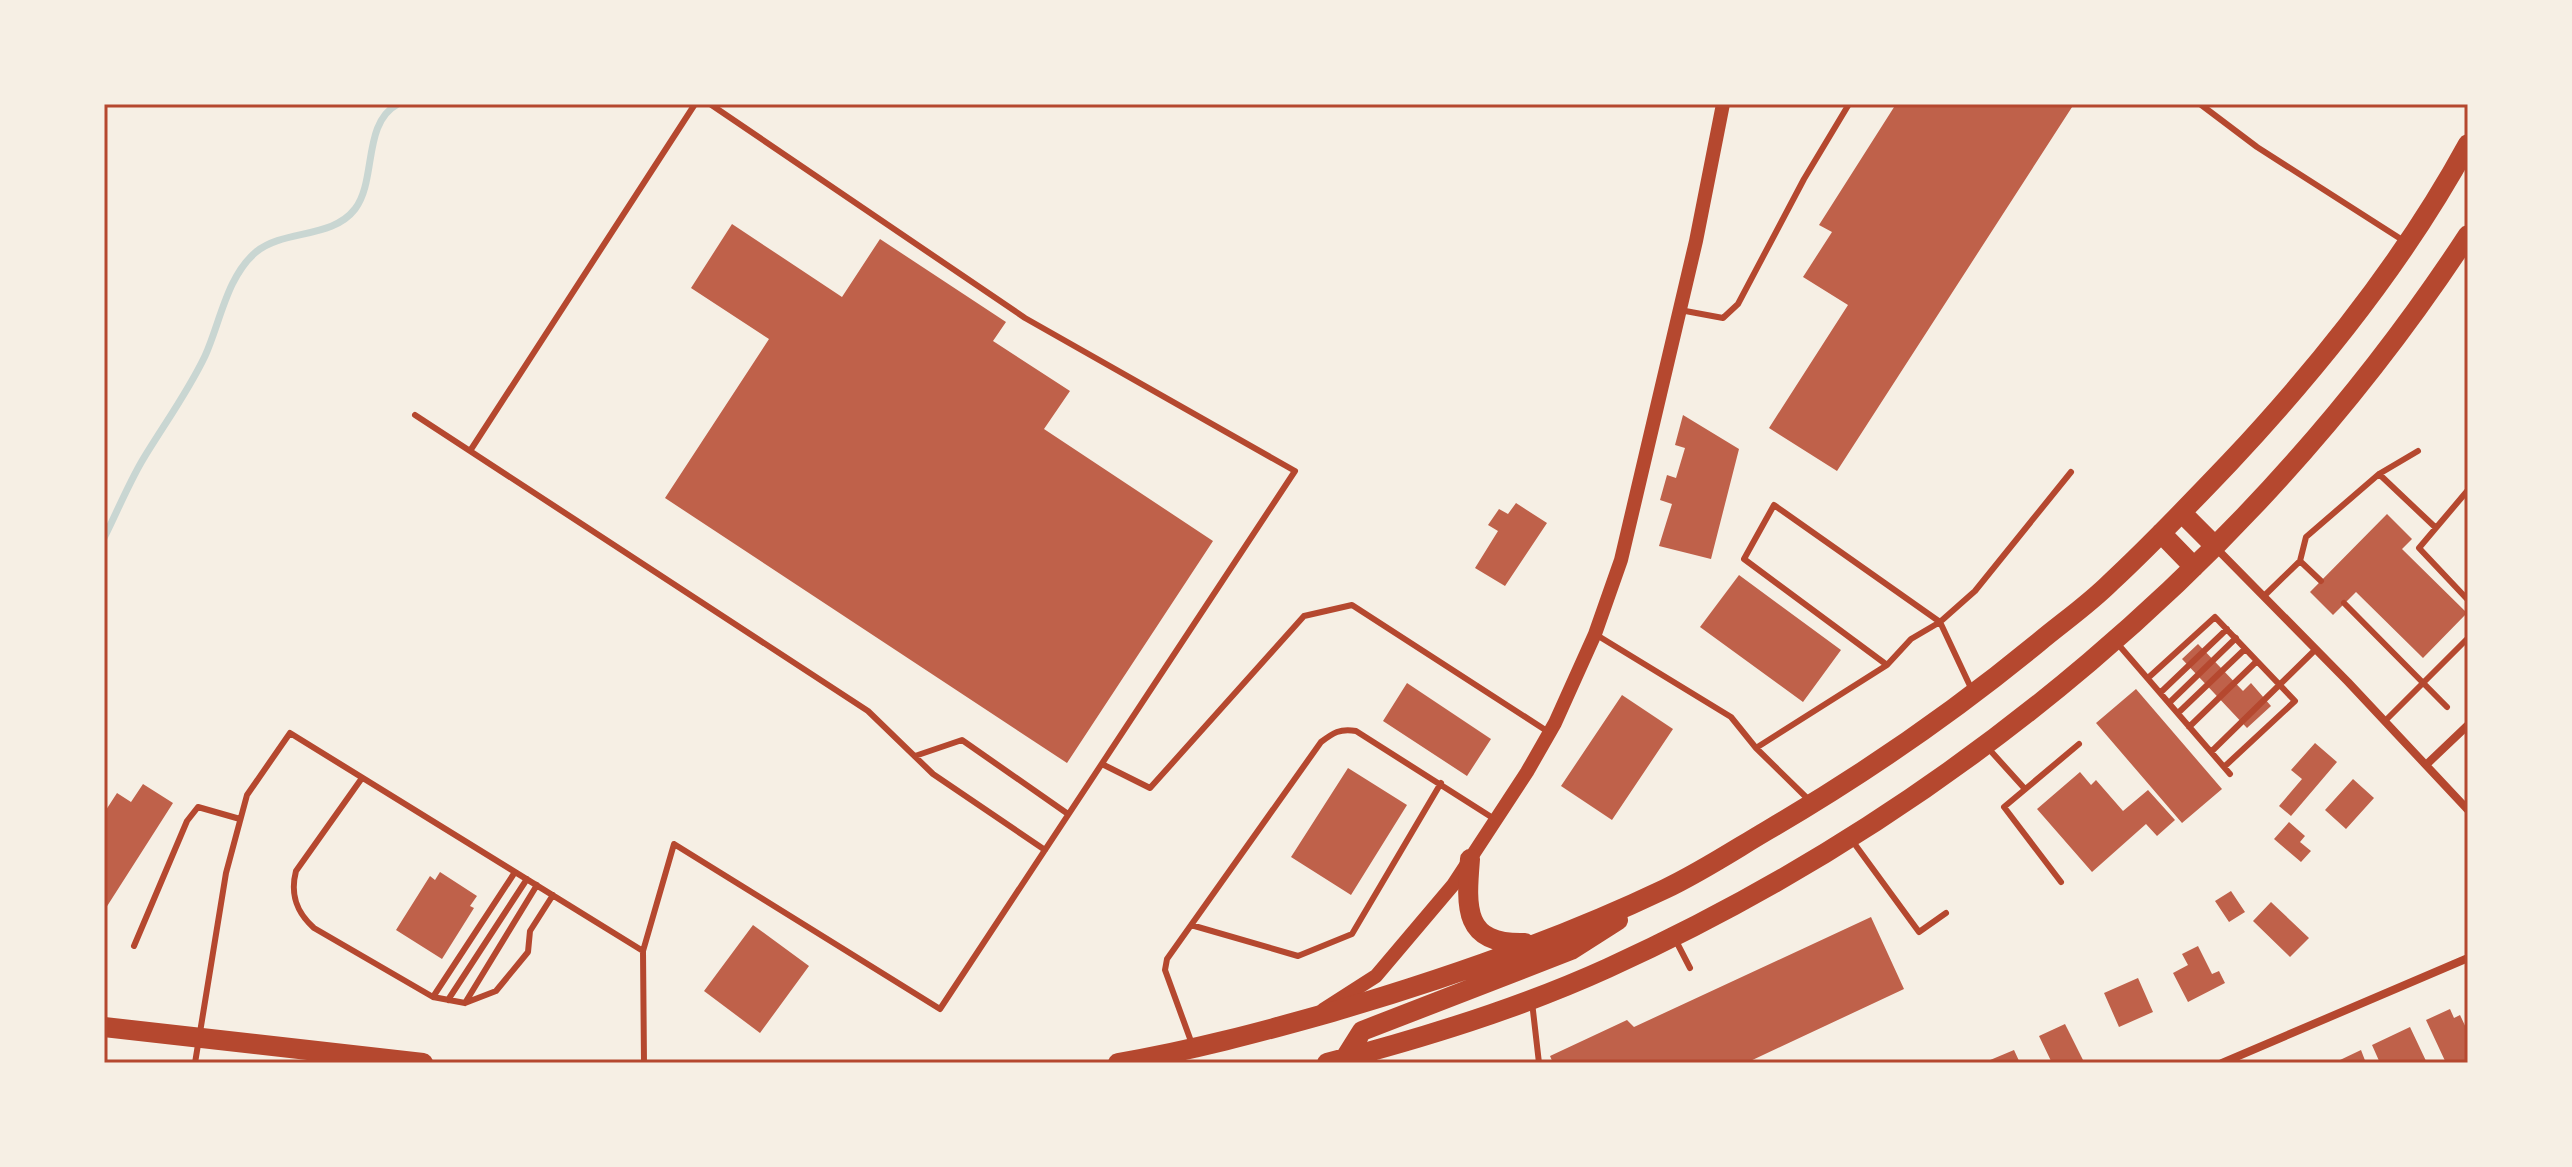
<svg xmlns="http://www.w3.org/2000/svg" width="2572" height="1167" font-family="'Libre Baskerville',serif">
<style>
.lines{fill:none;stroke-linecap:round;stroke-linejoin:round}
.stream{stroke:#c9d6d2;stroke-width:7}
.building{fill:#bf614a}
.service{stroke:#b5482f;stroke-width:6}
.minor{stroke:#b5482f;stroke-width:8}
.tertiary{stroke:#b5482f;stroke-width:14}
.trunk{stroke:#b5482f;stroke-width:20}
.neatline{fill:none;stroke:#b5482f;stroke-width:3}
</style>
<rect width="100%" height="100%" fill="#f6efe4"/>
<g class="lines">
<path class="stream" d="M104,538C117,512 128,485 142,461C163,426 188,392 205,356C220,323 227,276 256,252C284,229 332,239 355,209C377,180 362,123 398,104"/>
</g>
<path class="building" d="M1896,104H2074L1837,471L1769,428L1848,305L1803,277L1832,232L1819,225Z
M732,224L842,297L880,239L1006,322L993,341L1070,391L1044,429L1213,541L1067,763L665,498L769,339L691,288Z
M1683,415L1739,449L1711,559L1659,546L1672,504L1660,500L1667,475L1676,478L1685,448L1675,445Z
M1516,503L1547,523L1505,586L1475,568L1498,531L1488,525L1499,509L1508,514Z
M2387,514L2412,539L2402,549L2467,613L2423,658L2356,592L2333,615L2310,592Z
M1739,575L1841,650L1803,702L1700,627Z
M2198,644L2243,691L2251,683L2271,706L2247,728L2182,659Z
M1407,683L1491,739L1467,776L1383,721Z
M2136,689L2222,789L2182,823L2096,723Z
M1622,695L1673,729L1612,820L1561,786Z
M2315,743L2337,762L2291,816L2279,806L2302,779L2291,770Z
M1348,768L1407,805L1351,895L1291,857Z
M2080,772L2091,785L2096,780L2123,811L2148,790L2175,820L2157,836L2146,824L2092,872L2037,809Z
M2353,779L2374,798L2346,829L2325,810Z
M143,784L173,803L104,911V813L117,793L131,802Z
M2289,822L2305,836L2300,842L2311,851L2301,862L2274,839Z
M440,872L477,896L470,906L474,908L442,959L396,930L430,876L435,880Z
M2231,891L2245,912L2229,922L2215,901Z
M2271,902L2309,938L2290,957L2253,921Z
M1871,917L1904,989L1746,1063H1553L1550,1056L1627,1020L1634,1027Z
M753,925L809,966L760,1033L704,991Z
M2198,946L2212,974L2219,971L2225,983L2188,1002L2173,973L2188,965L2182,954Z
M2138,978L2153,1012L2119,1027L2104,993Z
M2450,1009L2454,1018L2460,1015L2468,1032L2467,1063H2446L2426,1020Z
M2065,1024L2083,1060L2076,1063H2052L2039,1036Z
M2410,1027L2427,1063H2380L2372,1045Z
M2014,1050L2020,1063H1983Z
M2361,1050L2366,1063H2341L2340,1060Z"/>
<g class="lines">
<path class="service" d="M2200,104L2257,147L2404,241
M1680,310L1723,318L1738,304L1804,179L1849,104
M415,415L868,711L933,774L1045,850
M470,451L695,104
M2379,474L2436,528
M2468,490L2419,548L2468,600
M2300,561L2321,581
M2264,596L2300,561L2306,537L2379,474L2418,451
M2344,603L2447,707
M1595,634L1731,717L1756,748L1887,665L1744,559L1774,505L1940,622L1971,688
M2117,643L2230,774
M1887,665L1911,639L1940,622L1975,591L2071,472
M2148,678L2215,617L2295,701L2224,767
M2160,693L2227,629
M2169,703L2236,638
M2178,713L2245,649
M2385,721L2468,638
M2189,727L2257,661
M1756,748L1810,801
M1988,748L2025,789
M2211,752L2316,649
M915,756L962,740L1068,814
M1102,764L1150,788L1304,616L1352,605L1550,733
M362,778L296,871C290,894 296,912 314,928L433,997L465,1003L496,991L528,952L530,931L553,895
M1851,839L1919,932L1946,913
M2061,882L2004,807L2079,744
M1191,925L1298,956L1352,934L1441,783
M1675,939L1690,968
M134,946L187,821L198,807L240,819
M433,997L515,872
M448,1000L527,879
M1532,1002L1539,1063
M465,1003L537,885
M1192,1044L1165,970L1167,959L1321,742C1333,733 1340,728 1356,731L1496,820
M195,1063L226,873L247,795L290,733L643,951
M644,1063L643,951L674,844L940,1009L1295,471L1025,318L710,104"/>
<path class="minor" d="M2215,547L2348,682L2468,810
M2426,765L2468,725
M2222,1063L2468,958"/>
<path class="tertiary" d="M1323,1010L1376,976L1453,885L1527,772L1555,723L1595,634L1621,560L1696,241L1723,104"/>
<path class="trunk" d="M2182,513L2215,546
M2161,533L2194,567
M1470,859C1466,908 1463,945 1525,943
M104,1027L423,1063
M1345,1058L1362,1031L1571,950L1618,920
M1118,1063C1190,1051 1261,1032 1332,1012C1445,979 1558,940 1665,889C1701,872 1734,850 1768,830C1864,774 1954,712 2039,642C2063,622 2089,604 2111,582C2152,544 2191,503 2230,462C2321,365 2405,260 2468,144
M1327,1063C1423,1038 1518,1009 1608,968C1955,810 2259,554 2468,235"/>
</g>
<rect width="2572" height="1167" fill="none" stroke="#f6efe4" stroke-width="212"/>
<rect x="106" y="106" width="2360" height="955" class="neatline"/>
</svg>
